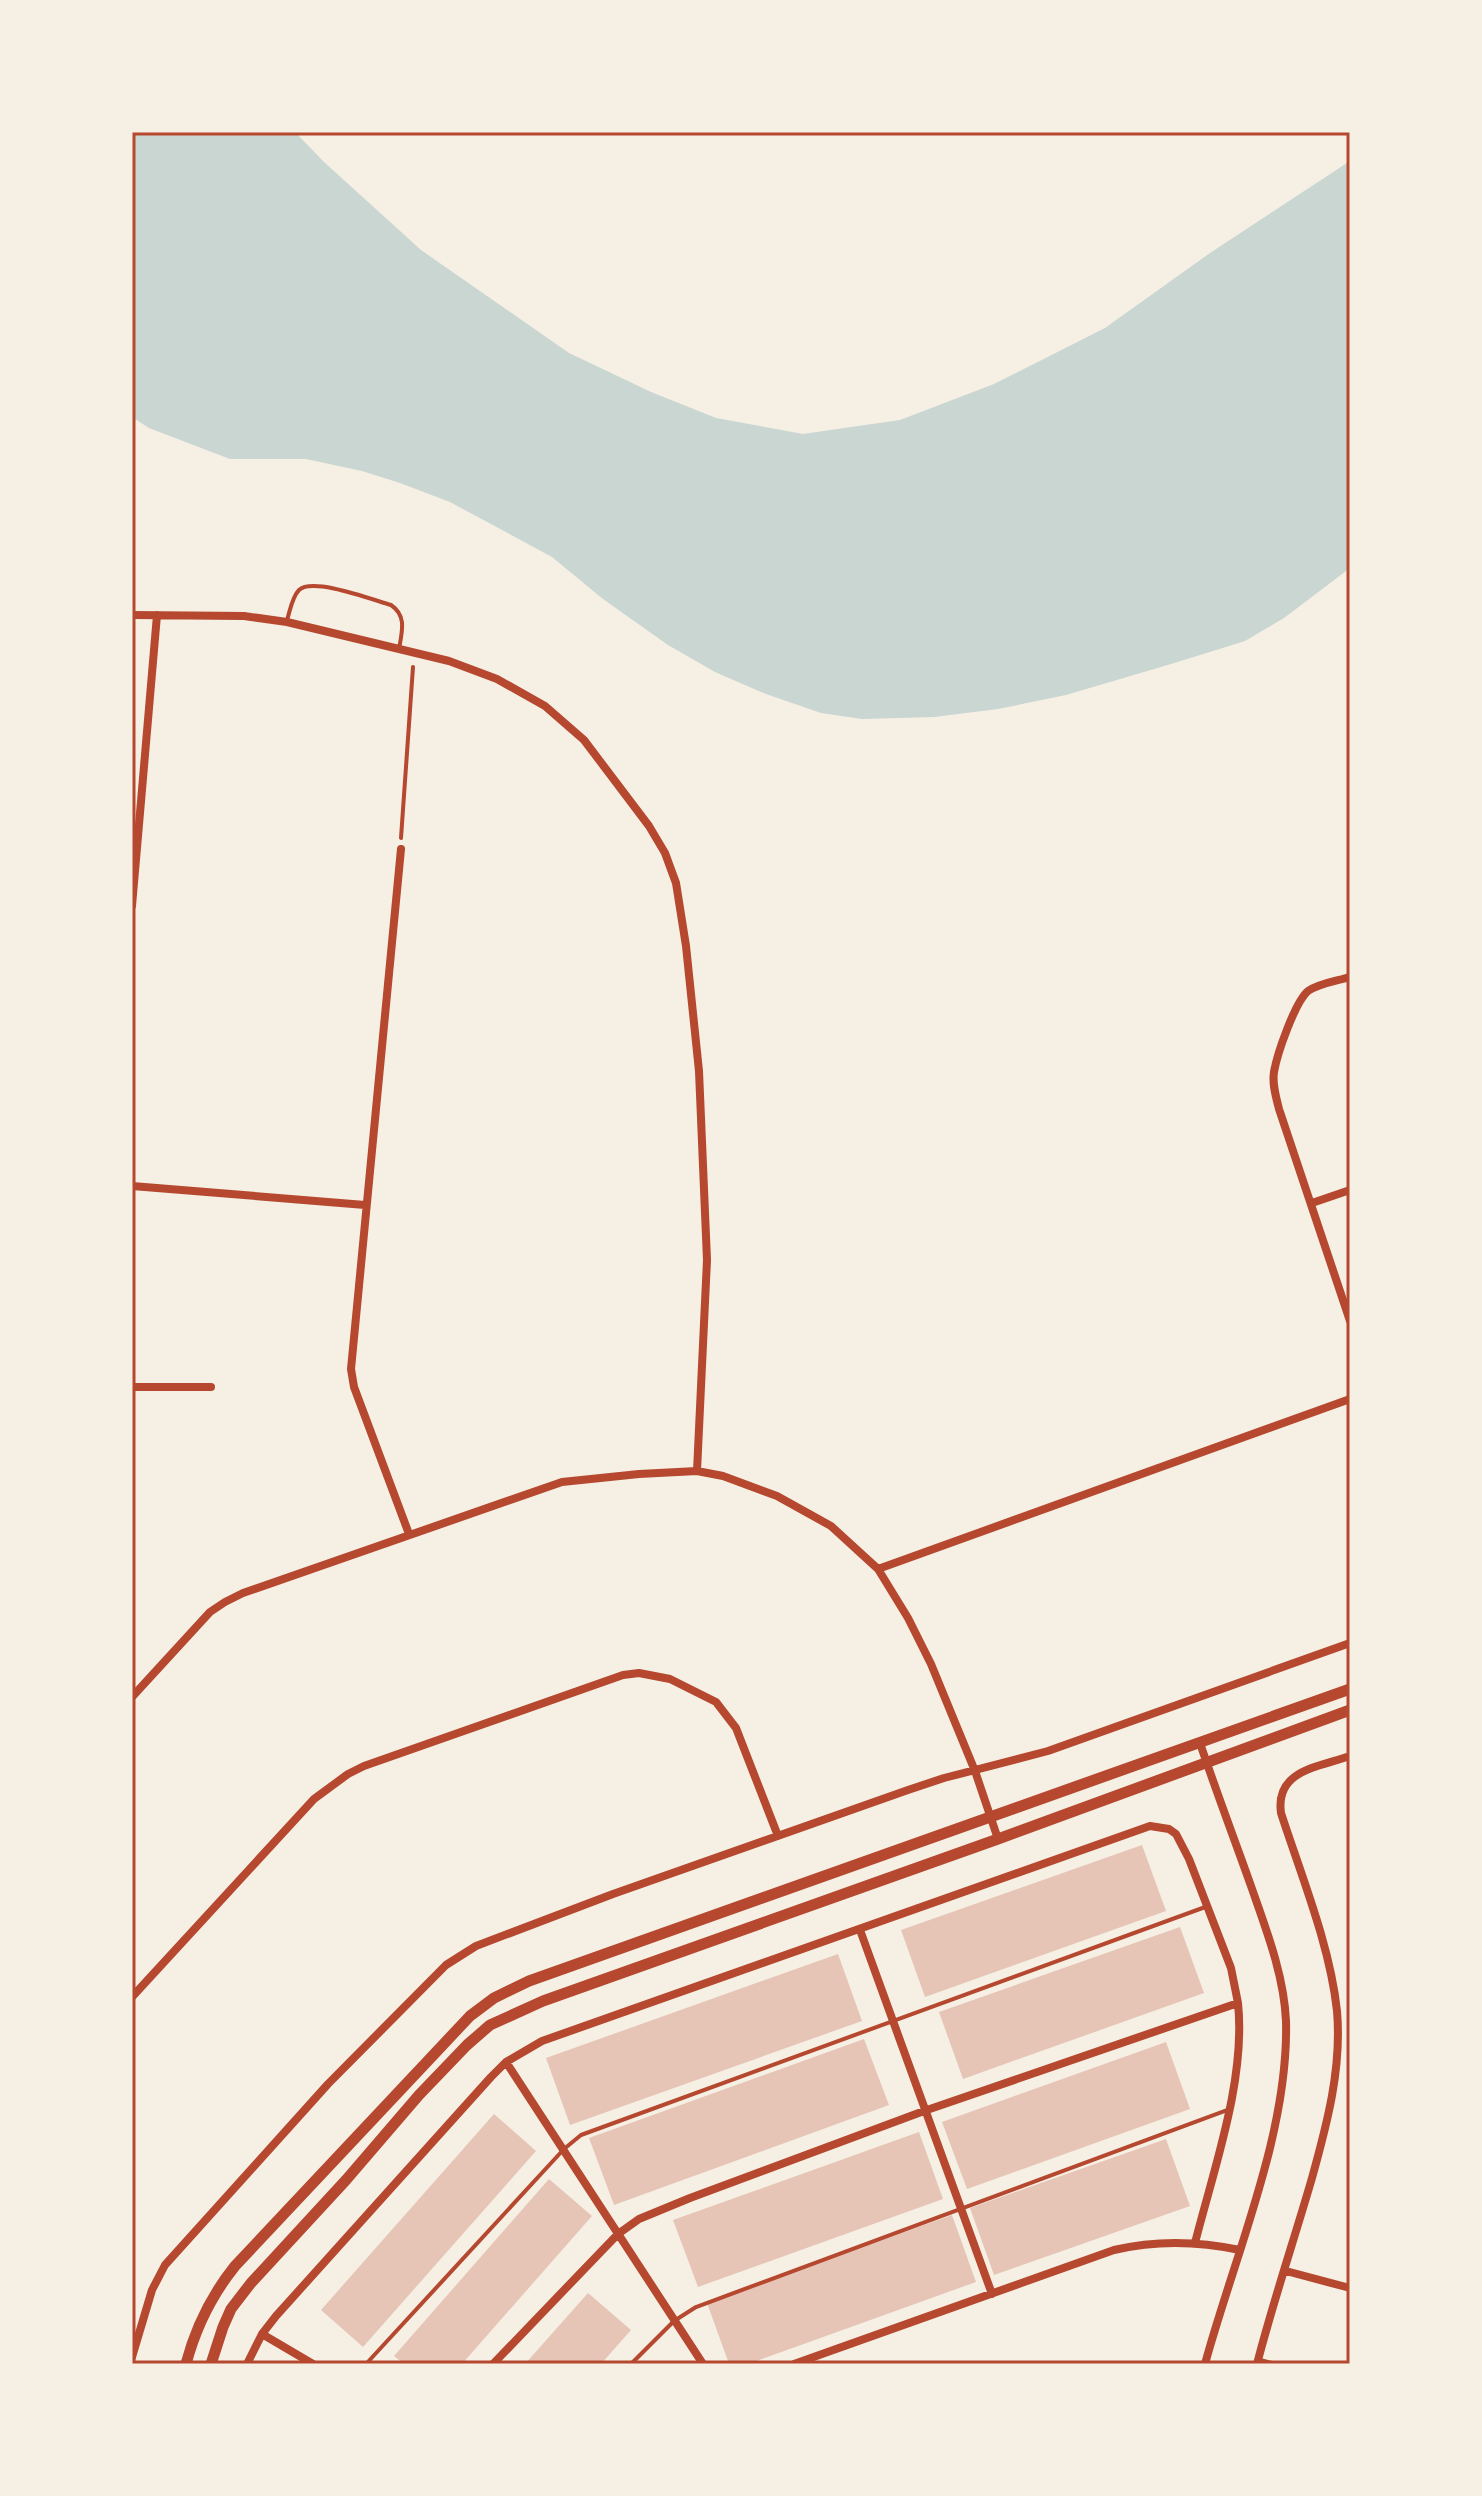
<svg xmlns="http://www.w3.org/2000/svg" width="1482" height="2496" font-family="'Fira Sans Condensed',sans-serif">
<style>
.water{fill:#c9d6d2}
.building{fill:#e6c5b7}
.lines{fill:none;stroke-linecap:round;stroke-linejoin:round}
.path{stroke:#b5482f;stroke-width:4}
.service{stroke:#b5482f;stroke-width:4}
.minor{stroke:#b5482f;stroke-width:8}
.tertiary{stroke:#b5482f;stroke-width:11}
.neatline{fill:none;stroke:#b5482f;stroke-width:3}
</style>
<rect width="100%" height="100%" fill="#f6efe4"/>
<path class="water" d="M132,132H295L324,162L421,250L569,353L651,392L716,418L803,434L900,420L994,384L1105,328L1210,253L1350,161V568L1284,618L1245,641L1171,664L1066,695L998,709L934,717L862,719L821,713L766,694L715,672L668,645L603,599L552,557L450,502L400,483L362,471L306,459H230L149,428L132,417Z"/>
<path class="building" d="M1142,1845L1166,1911L925,1997L901,1930Z
M1180,1927L1204,1993L963,2079L939,2012Z
M838,1954L862,2021L570,2125L546,2058Z
M864,2039L889,2105L614,2205L589,2138Z
M1166,2042L1190,2109L967,2189L942,2122Z
M494,2114L536,2151L363,2347L321,2310Z
M919,2132L943,2199L698,2287L673,2220Z
M1166,2139L1190,2206L994,2275L970,2208Z
M549,2179L592,2216L462,2364H404L394,2356Z
M952,2215L976,2282L748,2364H729L707,2303Z
M588,2293L631,2330L601,2364H525Z"/>
<g class="lines">
<path class="path" d="M401,838L413,667"/>
<path class="service" d="M287,620C290,611 292,597 299,590C313,577 373,600 391,605C407,616 402,631 399,649
M1260,2360L1276,2364
M366,2364L564,2149L581,2135L1208,1906
M631,2364L674,2321L696,2307L1227,2110"/>
<path class="minor" d="M132,615L244,616L287,622L449,661L497,679L545,706L584,740L649,826L665,853L676,883L686,946L699,1071L707,1260L697,1471
M401,849L351,1369L354,1387L409,1534
M132,906L157,615
M1350,977C1337,981 1320,983 1308,991C1295,1002 1277,1054 1274,1072C1272,1084 1276,1097 1279,1109L1350,1321
M132,1186L365,1205
M1312,1203L1350,1190
M132,1387H211
M878,1569L1350,1399
M132,1697L210,1612L225,1602L243,1593L562,1482L639,1474L697,1471L723,1476L777,1496L831,1526L878,1569L908,1618L931,1664L975,1771L998,1839
M1200,1743C1216,1791 1234,1838 1251,1886C1266,1929 1284,1975 1286,2021C1289,2133 1234,2257 1205,2364
M860,1930L992,2294
M132,1997L314,1799L348,1774L364,1766L623,1675L639,1673L670,1679L716,1702L736,1728L778,1836
M506,2062L703,2364
M1286,2271L1350,2288
M262,2334L313,2364
M132,2357L152,2290L165,2265L328,2084L446,1965L476,1946L613,1894L908,1790L944,1778L1048,1751L1350,1643
M247,2364L262,2334L276,2316L491,2077L506,2062L542,2041L1150,1826L1169,1829L1176,1834L1189,1859L1231,1968L1238,2003
M493,2364L618,2234L639,2219L690,2198L924,2111L1238,2003C1246,2080 1214,2168 1195,2243
M794,2364L1114,2250C1156,2240 1198,2241 1240,2250
M1257,2364C1273,2302 1294,2240 1312,2178C1327,2124 1342,2068 1337,2011C1330,1945 1301,1875 1281,1813C1275,1770 1319,1767 1350,1756"/>
<path class="tertiary" d="M186,2364C196,2326 211,2296 235,2266L470,2016L494,1998L529,1981L1350,1689
M211,2364L223,2327L231,2309L251,2283L346,2180L419,2095L467,2045L490,2025L543,2001L998,1839L1350,1710"/>
</g>
<rect width="1482" height="2496" fill="none" stroke="#f6efe4" stroke-width="268"/>
<rect x="134" y="134" width="1214" height="2228" class="neatline"/>
</svg>
